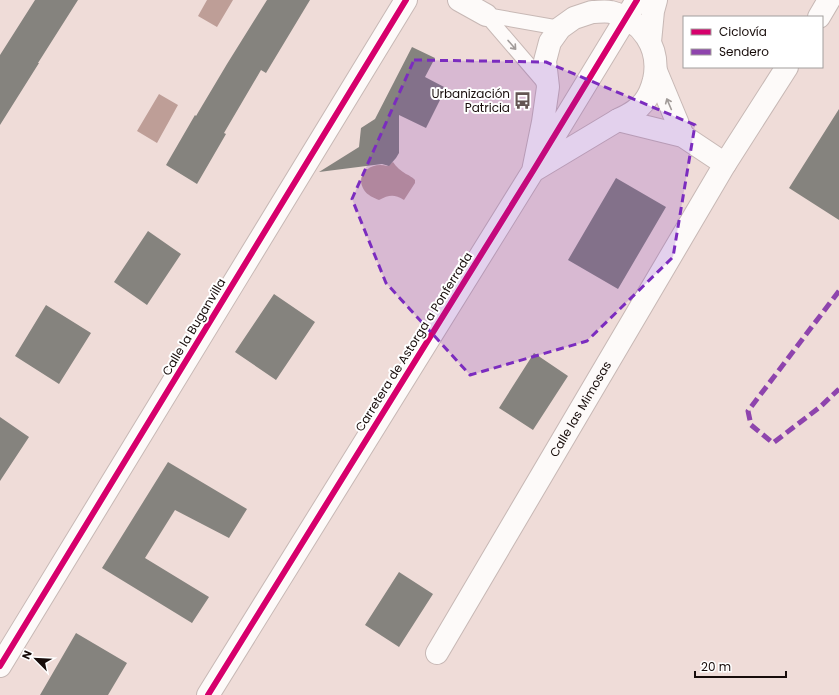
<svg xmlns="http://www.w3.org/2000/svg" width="839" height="695" font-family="Poppins,sans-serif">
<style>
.water{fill:#be9e97}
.building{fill:#85837e}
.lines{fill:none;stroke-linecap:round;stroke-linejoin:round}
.service-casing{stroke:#c7b8b5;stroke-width:16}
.minor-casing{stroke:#c7b8b5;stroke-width:24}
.secondary-casing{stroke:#c7b8b5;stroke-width:24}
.service{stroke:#fdfaf9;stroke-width:14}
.minor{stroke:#fdfaf9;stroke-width:22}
.secondary{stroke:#fdfaf9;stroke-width:22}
.quiet{stroke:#8e44ad;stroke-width:5;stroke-dasharray:10 5;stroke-linecap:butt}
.cycleway-casing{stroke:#fff;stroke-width:8}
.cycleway{stroke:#d6006c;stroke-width:6}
.oneway{stroke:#a19b99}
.marked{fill:#7b2cbf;fill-opacity:0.2;stroke:#7b2cbf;stroke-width:3;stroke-dasharray:8 5;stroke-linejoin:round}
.labels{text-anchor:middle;stroke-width:4;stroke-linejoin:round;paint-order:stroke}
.poi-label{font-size:12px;fill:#170c0a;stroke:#fff;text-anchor:end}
.street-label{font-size:12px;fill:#170c0a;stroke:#fff}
</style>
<rect width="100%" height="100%" fill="#efdcd8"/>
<path class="water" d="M207,0H233L217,27L198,16Z
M159,94L178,105L157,143L137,131Z
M393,162C396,167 401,171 406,174C410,176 412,177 415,180V183L404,200C394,194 389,195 379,200C374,198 367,195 364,190C354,174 372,161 387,166Z"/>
<path class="building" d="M35,0H78L38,63H39L0,125V55Z
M267,0H310L266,73L261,70L224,133L226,134L197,184L166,165L195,115L196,116L227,64Z
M412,47L435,58L425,77L446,88L426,128L399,115V153L396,158L389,166L382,164L319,172L359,147L361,128L375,119Z
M839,109V220L789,188Z
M616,178L666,207L618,289L568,260Z
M148,231L181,254L147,305L114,282Z
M274,294L315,322L276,380L235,352Z
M46,305L91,333L59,384L15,356Z
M534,353L568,376L533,430L499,408Z
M0,417L29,437L0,481Z
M168,462L247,509L229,538L175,510L145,558L209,597L192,623L102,568Z
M399,572L433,594L399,647L365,625Z
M76,633L127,663L108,695H40Z"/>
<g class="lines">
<defs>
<path id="service" d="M486,15L547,86
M486,15L560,28"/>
<g id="minor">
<path d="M459,0L486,15"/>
<path d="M819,17L829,0"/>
<path d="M656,71L683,136"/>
<path d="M618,120L683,136L725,164"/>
<path id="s1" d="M437,653L725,164L787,67"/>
<path d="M0,666L406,0"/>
</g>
<path id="secondary" d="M592,12C598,12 605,11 611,12C642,20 661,48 654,80C652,88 649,96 644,102C637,111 628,115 618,120L533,171L543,122L548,87L545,61L550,42L560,28L574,18Z
M650,42L653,11L656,0
M208,695L533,171L637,0"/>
</defs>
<use href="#service" class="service-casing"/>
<use href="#minor" class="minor-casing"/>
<use href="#secondary" class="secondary-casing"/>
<use href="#service" class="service"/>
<use href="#minor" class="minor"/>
<use href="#secondary" class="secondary"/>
<path class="quiet" d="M839,291L748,411L751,425L773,443L820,407L839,389"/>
<defs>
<path id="cycleway" d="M0,666L406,0
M208,695L533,171L637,0"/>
</defs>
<use href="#cycleway" class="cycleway-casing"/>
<use href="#cycleway" class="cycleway"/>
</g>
<defs><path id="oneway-shaft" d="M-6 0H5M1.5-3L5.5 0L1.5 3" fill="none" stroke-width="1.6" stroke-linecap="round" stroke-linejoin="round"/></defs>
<g class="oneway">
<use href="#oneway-shaft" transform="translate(512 45) rotate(49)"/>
<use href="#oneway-shaft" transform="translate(669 104) rotate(-113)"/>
</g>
<path class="marked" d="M414,60L546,62L695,125L673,257L587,341L470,375L386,283L352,199Z"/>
<defs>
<symbol id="bus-bare" viewBox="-9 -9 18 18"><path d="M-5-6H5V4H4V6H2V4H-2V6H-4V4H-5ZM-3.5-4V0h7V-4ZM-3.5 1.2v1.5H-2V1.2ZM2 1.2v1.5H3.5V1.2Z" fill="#635552" stroke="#fff" stroke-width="2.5" paint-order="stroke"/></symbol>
</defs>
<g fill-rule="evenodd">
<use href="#bus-bare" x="510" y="88" width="25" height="25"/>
</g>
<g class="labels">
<g class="poi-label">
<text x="510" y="98">Urbanización<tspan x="510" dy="14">Patricia</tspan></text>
</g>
<g class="street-label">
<text transform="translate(194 327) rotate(-59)" y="4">Calle la Buganvilla</text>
<text transform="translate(414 342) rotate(-58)" y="4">Carretera de Astorga a Ponferrada</text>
<text dy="4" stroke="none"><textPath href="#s1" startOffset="283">Calle las Mimosas</textPath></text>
</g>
</g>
<rect x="683" y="16" width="140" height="52" fill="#ffffff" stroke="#a29e9d"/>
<rect x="691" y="29" width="20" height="6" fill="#d6006c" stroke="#a29e9d"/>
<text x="719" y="36" font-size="12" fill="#170c0a">Ciclovía</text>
<rect x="691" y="49" width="20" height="6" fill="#8e44ad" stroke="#a29e9d"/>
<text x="719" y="56" font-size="12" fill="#170c0a">Sendero</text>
<g transform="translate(36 659) rotate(294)" stroke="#ffffff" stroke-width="3" paint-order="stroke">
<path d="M0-3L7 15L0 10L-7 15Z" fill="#170c0a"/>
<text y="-6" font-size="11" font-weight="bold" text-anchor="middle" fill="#170c0a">N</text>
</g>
<path d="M695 671v6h91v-6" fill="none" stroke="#170c0a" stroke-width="2"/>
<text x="701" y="671" font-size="12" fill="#170c0a" stroke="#ffffff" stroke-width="3" paint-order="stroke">20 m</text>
</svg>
